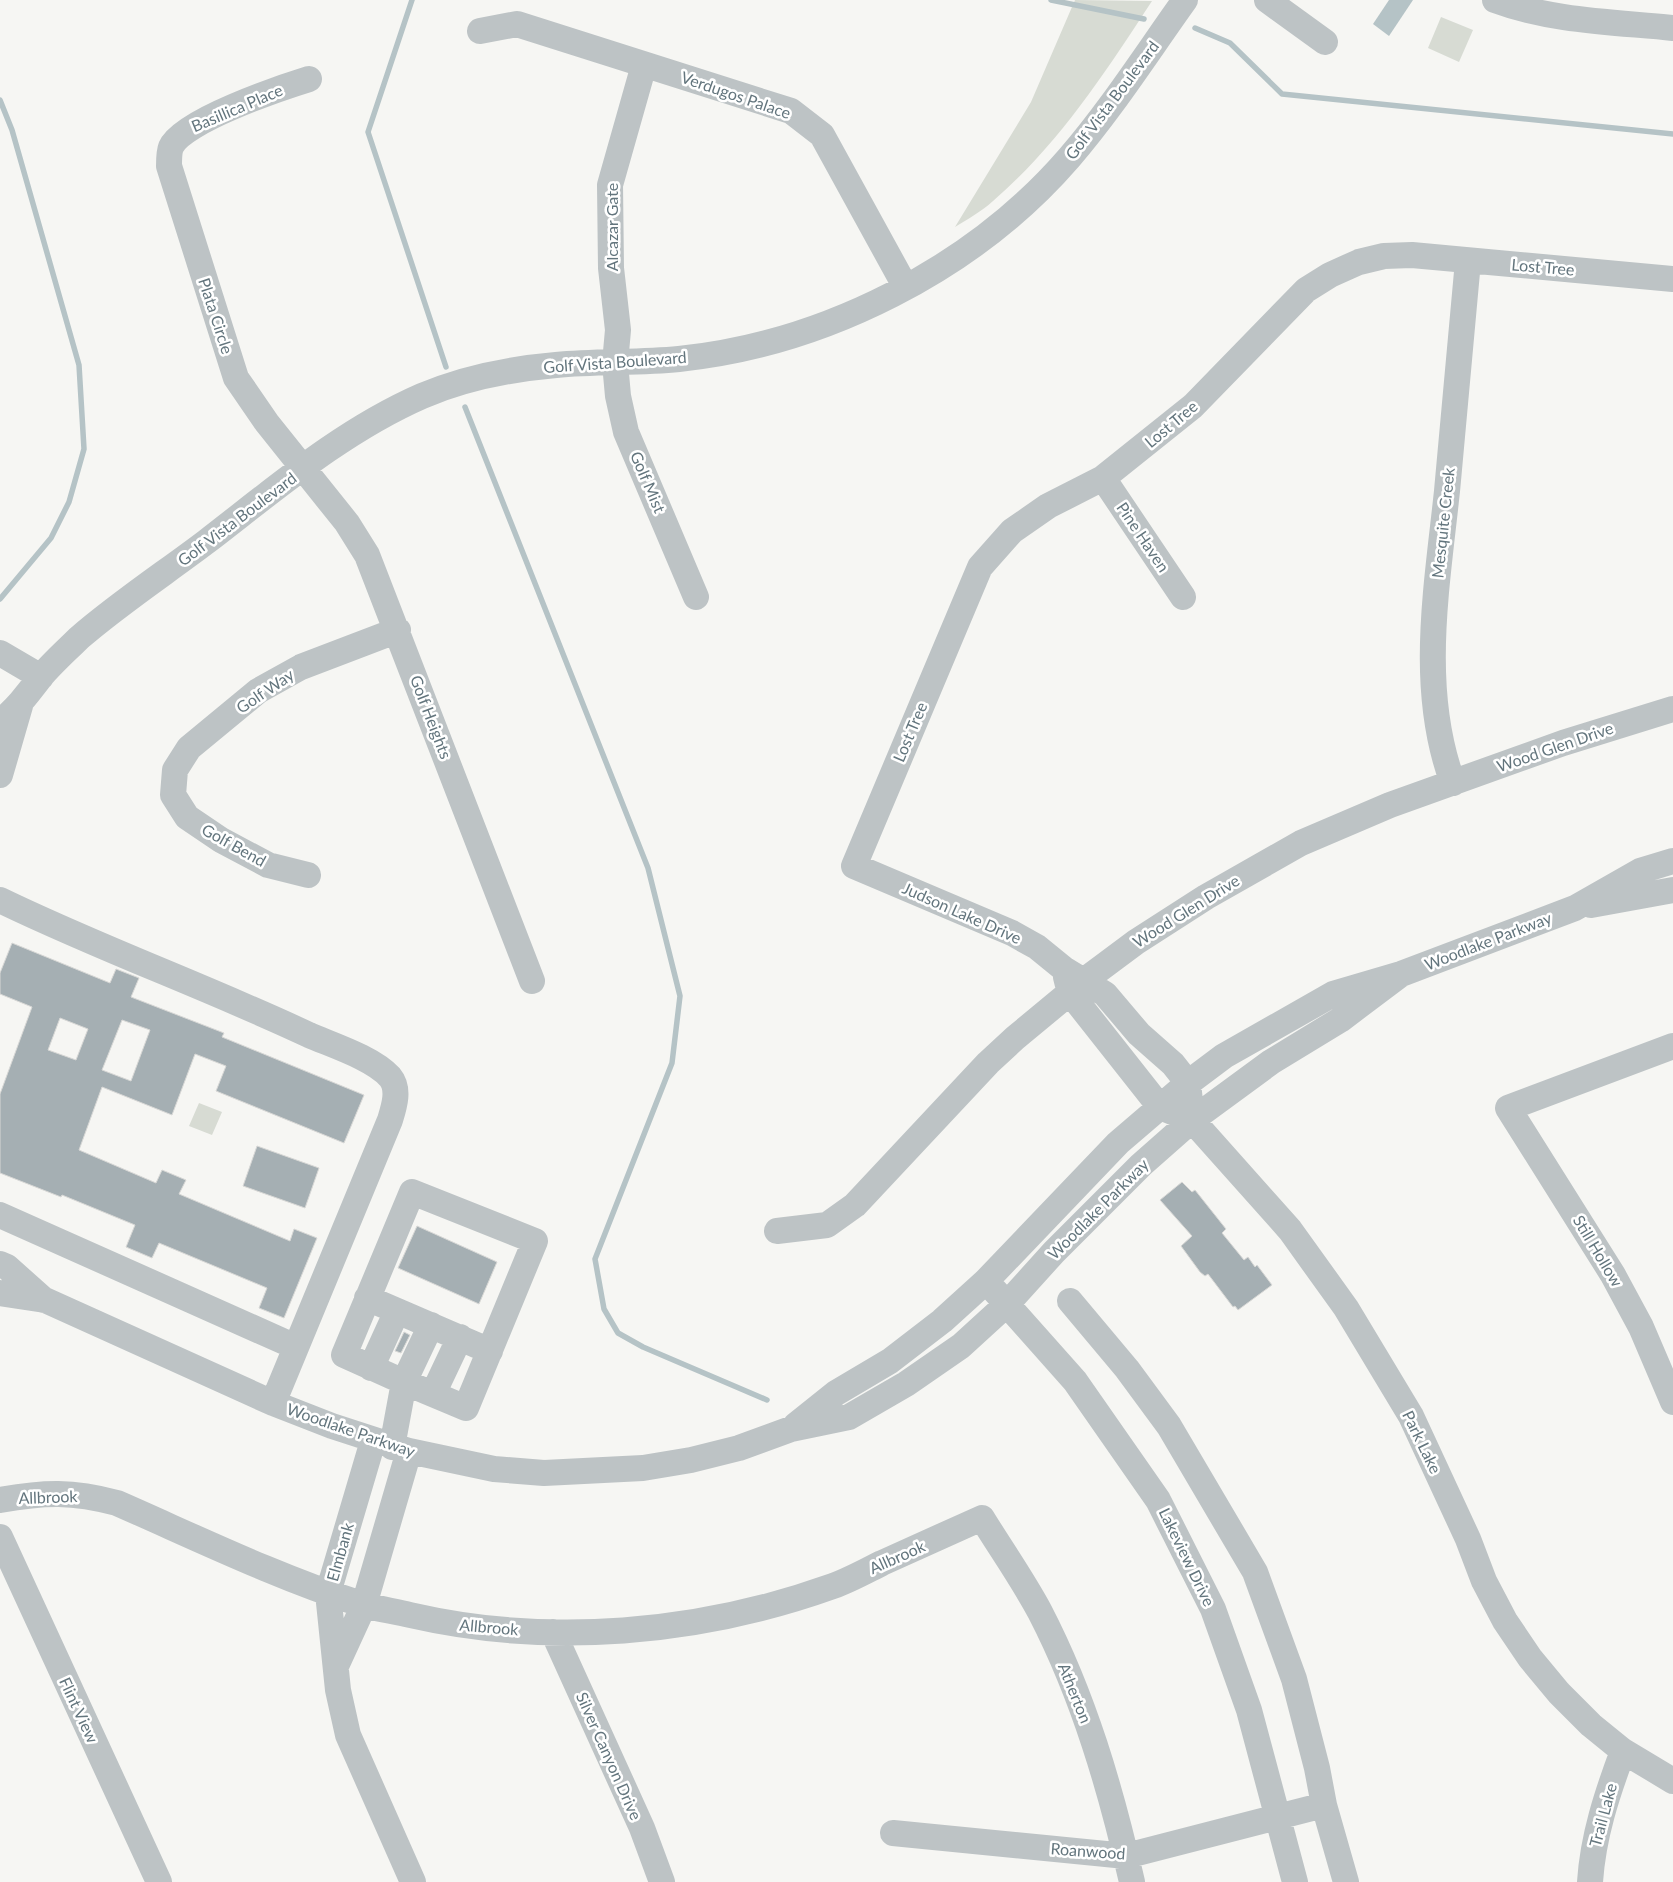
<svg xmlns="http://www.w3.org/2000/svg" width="1673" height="1882" font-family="Lato,sans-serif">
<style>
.green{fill:#d7dbd3}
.water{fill:#b5c3c6}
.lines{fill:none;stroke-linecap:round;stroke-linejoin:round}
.stream{stroke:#b5c3c6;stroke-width:5.5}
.building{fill:#a5afb3;stroke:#d8d8d6;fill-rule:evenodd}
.minor{stroke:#bdc3c5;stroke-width:26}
.labels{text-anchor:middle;stroke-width:5;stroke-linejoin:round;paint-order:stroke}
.street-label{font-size:16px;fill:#63757d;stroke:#fff}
</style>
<rect width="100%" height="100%" fill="#f6f6f3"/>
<path class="green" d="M1075,0L1152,1C1105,73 1058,145 993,201C982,211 968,219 955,227L1031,102Z
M1441,17L1473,30L1459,62L1428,48Z
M199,1103L222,1112L212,1135L189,1126Z"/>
<path class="water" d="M1389,0H1413L1389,36L1373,24Z"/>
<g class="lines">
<path class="stream" d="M412,0L368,132L446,367
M1051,0L1144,19
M1195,28L1230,43L1282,94L1673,134
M0,100L12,130L79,365L84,449L69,502L51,538L0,599
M465,407L648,868L680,996L672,1063L595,1259L604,1309L618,1333L643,1347L767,1400"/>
</g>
<path class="building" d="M12,943L110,983L116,969L139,978L131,997L224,1033L222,1037L364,1095L344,1143L216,1091L226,1066L195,1054L172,1115L102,1087L79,1150L156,1183L162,1170L186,1180L179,1194L290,1241L294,1229L317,1238L284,1318L259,1308L267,1288L159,1243L152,1258L126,1247L135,1225L62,1195L61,1197L0,1173V1094L32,1007L0,994V973ZM60,1018L88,1029L76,1060L48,1050ZM122,1020L150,1030L131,1081L102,1070Z
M257,1146L319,1168L305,1208L243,1186Z
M1182,1182L1192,1192L1195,1190L1226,1229L1222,1233L1244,1260L1248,1257L1255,1267L1257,1265L1272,1285L1238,1310L1235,1306L1233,1307L1208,1274L1205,1276L1200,1272L1181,1246L1192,1236L1160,1200Z
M417,1226L497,1262L479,1304L398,1268Z
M404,1332L410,1335L401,1353L395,1351Z"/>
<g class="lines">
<path class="minor" d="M1267,0L1325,42
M1495,0C1551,21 1615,22 1673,28
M480,31L517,24L791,111L822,135L905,286
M644,65L610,185L611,268L618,330L615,363L618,396L626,432L696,597
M309,79C280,88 182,121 171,147C169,152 169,160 169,166L236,378L267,423L347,523L367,555L532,981
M1103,478L1183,597
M0,653L41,677
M0,722C16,709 26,696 39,679C50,665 66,651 79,638C118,604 165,573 206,542C275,489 342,431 422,396C464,378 510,369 556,365C596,361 638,363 679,359C824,344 973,269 1069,158C1112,108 1147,53 1185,0
M0,775L20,706
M1453,783C1418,689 1437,587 1447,491C1454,414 1461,337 1468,261
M308,875L268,865L221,840L187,817L173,795L175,770L189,748L258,691L301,667L398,630
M0,900C101,949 207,987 309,1035C332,1045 373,1058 390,1077C400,1089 394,1107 390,1120L273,1403
M1591,905L1673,890
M1066,977L1070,993L1160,1107L1192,1120L1290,1230L1346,1308L1411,1416L1468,1539L1484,1581L1505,1621L1530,1658L1559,1693L1591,1725L1623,1751L1673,1781
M1673,1046L1508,1108L1613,1275L1641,1327L1673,1402
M1192,1120L1188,1083L1173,1064L1139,1034L1105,994L1064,969L1037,947L1012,933L854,866L980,567L1012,531L1048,506L1103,478L1193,406L1306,290L1330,275L1359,262L1384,256L1412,255L1673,279
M0,1215L296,1347
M777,1231L827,1225L855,1205L988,1063L1015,1038L1085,980L1136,942L1206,897L1301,843L1390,805L1563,743L1673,709
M0,1264L7,1267L44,1300
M995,1291L1075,1381L1158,1500L1213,1609L1249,1710L1295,1882
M0,1293L45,1300L273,1403L332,1426L409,1451L494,1469L544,1473L643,1468L691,1460L739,1448L791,1429L849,1417L906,1384L961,1346L1007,1304L1054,1252L1141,1165L1192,1120L1271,1062L1340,1020L1401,974
M367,1298L490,1351
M371,1368L397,1311
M433,1394L460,1337
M796,1425L836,1393L890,1361L942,1321L985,1282L1118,1143L1188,1083L1224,1056L1333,994L1401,974L1575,908L1640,871L1673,861
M373,1441L328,1593L338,1690L348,1735L413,1882
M392,1447L404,1382L466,1408L535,1241L412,1192L344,1355L404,1382L431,1325
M0,1500C45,1492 72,1491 117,1503C197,1538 277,1577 361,1604C377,1609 394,1611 410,1615C549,1647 699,1634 833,1586C850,1580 866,1571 882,1563C916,1548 949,1533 982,1518C1001,1549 1023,1580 1040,1612C1084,1697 1111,1790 1132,1882
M0,1537L159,1882
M553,1632L642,1828L662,1882
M336,1666L364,1605L409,1451
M1324,1805L1346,1882
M893,1833L1126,1856L1324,1805L1317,1768L1294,1679L1255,1572L1169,1426L1127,1369L1070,1301
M1590,1882C1593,1836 1607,1794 1623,1751"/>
</g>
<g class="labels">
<g class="street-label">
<text transform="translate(736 95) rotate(19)" y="6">Verdugos Palace</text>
<text transform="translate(1112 100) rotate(-53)" y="6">Golf Vista Boulevard</text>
<text transform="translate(237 108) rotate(-23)" y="6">Basillica Place</text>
<text transform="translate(612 227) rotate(-90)" y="6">Alcazar Gate</text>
<text transform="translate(1543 267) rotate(5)" y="6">Lost Tree</text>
<text transform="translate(216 316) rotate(72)" y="6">Plata Circle</text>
<text transform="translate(615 362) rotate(-4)" y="6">Golf Vista Boulevard</text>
<text transform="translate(1171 424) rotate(-40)" y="6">Lost Tree</text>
<text transform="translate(648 482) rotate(67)" y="6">Golf Mist</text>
<text transform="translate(237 519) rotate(-37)" y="6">Golf Vista Boulevard</text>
<text transform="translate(1443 523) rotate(-84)" y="6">Mesquite Creek</text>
<text transform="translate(1143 537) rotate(56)" y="6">Pine Haven</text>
<text transform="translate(265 691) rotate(-34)" y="6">Golf Way</text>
<text transform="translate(431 717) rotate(69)" y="6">Golf Heights</text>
<text transform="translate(910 732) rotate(-67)" y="6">Lost Tree</text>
<text transform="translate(1555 747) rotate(-19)" y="6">Wood Glen Drive</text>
<text transform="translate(234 845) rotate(29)" y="6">Golf Bend</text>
<text transform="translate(1186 911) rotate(-32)" y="6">Wood Glen Drive</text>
<text transform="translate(962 913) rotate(24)" y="6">Judson Lake Drive</text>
<text transform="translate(1488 941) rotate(-21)" y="6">Woodlake Parkway</text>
<text transform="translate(1098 1209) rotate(-45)" y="6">Woodlake Parkway</text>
<text transform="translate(1598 1251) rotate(59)" y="6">Still Hollow</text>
<text transform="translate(351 1430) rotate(19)" y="6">Woodlake Parkway</text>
<text transform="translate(1422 1442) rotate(64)" y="6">Park Lake</text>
<text transform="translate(48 1497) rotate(-2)" y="6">Allbrook</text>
<text transform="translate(340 1552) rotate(-74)" y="6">Elmbank</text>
<text transform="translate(897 1557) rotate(-24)" y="6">Allbrook</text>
<text transform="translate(1187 1557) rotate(64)" y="6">Lakeview Drive</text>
<text transform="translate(489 1627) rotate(5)" y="6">Allbrook</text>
<text transform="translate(1075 1693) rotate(68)" y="6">Atherton</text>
<text transform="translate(79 1710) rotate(65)" y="6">Flint View</text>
<text transform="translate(609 1756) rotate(66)" y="6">Silver Canyon Drive</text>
<text transform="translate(1603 1815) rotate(-75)" y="6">Trail Lake</text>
<text transform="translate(1088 1851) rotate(4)" y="6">Roanwood</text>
</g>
</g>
</svg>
